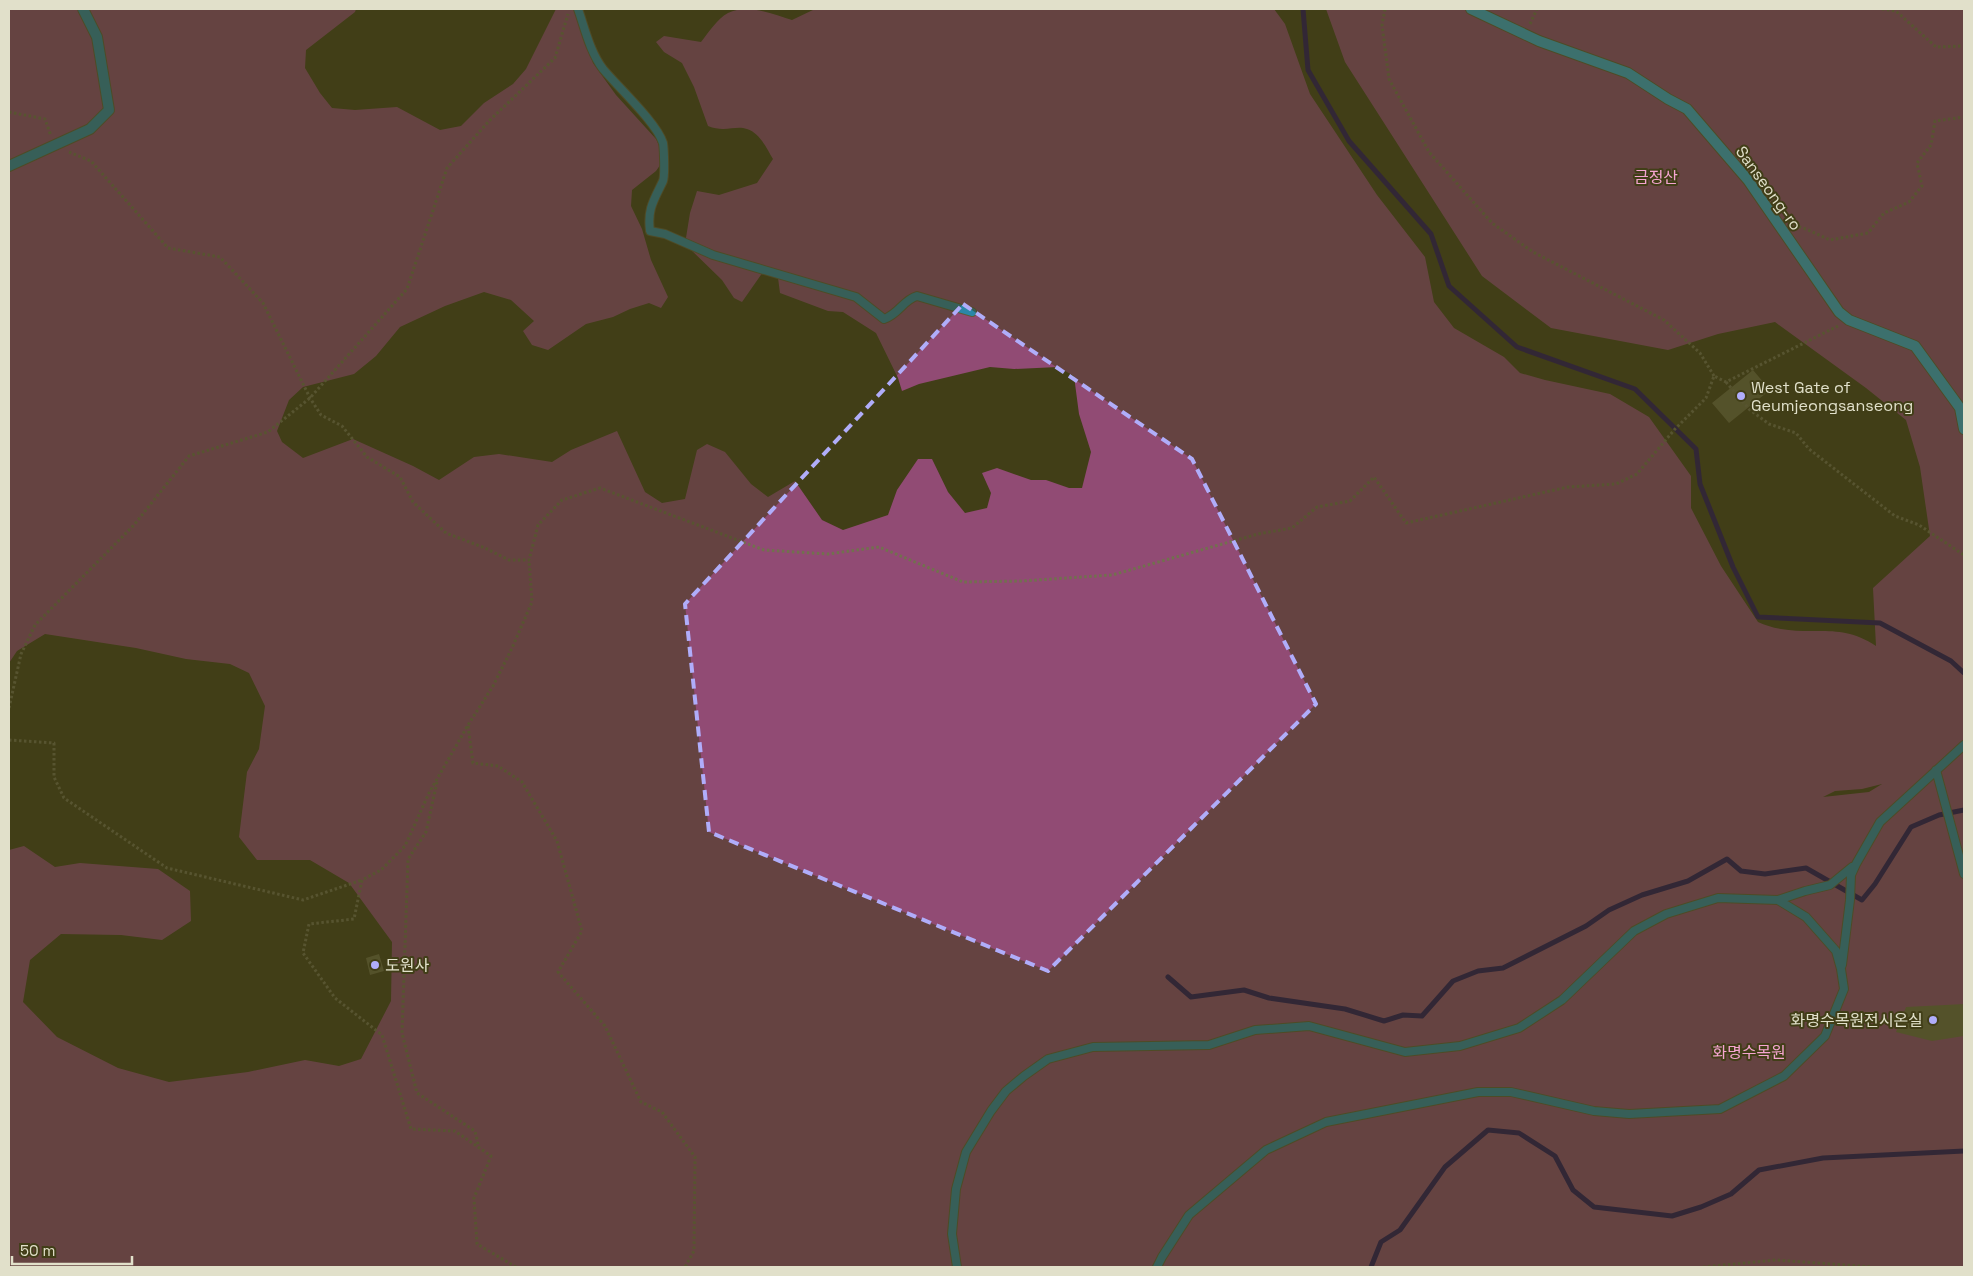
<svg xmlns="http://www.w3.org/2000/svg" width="1973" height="1276" font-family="'Space Grotesk','Noto Sans KR',sans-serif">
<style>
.green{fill:#914b74;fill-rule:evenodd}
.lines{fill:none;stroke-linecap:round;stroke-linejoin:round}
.stream{stroke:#210d59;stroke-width:5}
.building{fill:#6c6a42}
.service-casing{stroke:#5e5b37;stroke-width:10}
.tertiary-casing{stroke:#5e5b37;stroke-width:12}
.secondary-casing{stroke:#5e5b37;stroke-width:12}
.path{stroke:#72704e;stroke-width:3;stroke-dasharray:2.5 2.5;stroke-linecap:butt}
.service{stroke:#2a87a7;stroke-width:8}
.tertiary{stroke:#2a87a7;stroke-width:10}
.secondary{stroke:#36add5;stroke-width:10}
.marked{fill:none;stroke:#b0adfa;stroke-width:4;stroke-dasharray:10 6;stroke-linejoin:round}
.poi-dot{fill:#b0adfa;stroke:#413e17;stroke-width:2}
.labels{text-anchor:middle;stroke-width:4;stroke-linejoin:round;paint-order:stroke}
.park-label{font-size:16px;fill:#f5a4d1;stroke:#413e17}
.street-label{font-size:16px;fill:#e1e0ca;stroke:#413e17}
.poi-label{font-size:16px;fill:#e1e0ca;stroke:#413e17;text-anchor:start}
</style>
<rect width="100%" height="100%" fill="#413e17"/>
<path class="green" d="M9,9H356L355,12L306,50L305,68L320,93L332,108L355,110L397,107L440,130L461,126L484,103L513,84L526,69L556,9H576L593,63L616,95L656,139L665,158L656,171L632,190L631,206L642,229L651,260L668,297L661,308L649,303L630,309L613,317L586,324L548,350L532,345L523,331L534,321L511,300L484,292L445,306L400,327L376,356L354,374L303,387L289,400L277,431L282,442L303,458L353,439L413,466L439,480L474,457L499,454L552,462L571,450L617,431L645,492L662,503L685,499L697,450L707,444L725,452L751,484L768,497L795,481L822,520L843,530L888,515L897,490L918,459H932L948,492L965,513L987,508L991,493L982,473L997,468L1031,480H1046L1069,488H1082L1091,452L1079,414L1074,376L1058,367L1014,369L990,367L919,384L902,391L898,378L876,333L843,312L828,311L780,293L777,270L765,269L742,302L734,298L722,280L685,244L690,213L697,191L719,195L757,183L773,159C767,149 760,133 747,129C735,125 725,133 708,126L694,87L682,63L664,52L656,42L664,36L701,42C708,33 717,19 728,13C748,3 772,14 792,20L815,9H1274L1285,24L1310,94L1377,195L1425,257L1434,302L1454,328L1504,357L1520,373L1545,380L1610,394L1649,417L1691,476V508L1721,566L1758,622C1765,625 1773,628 1781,629C1816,635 1842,623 1876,646L1873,588L1930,536L1920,467L1906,420L1866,388L1775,322L1718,334L1668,350L1551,328L1482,276L1345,62L1326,9H1964V1267H9V850L24,846L55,867L80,863L158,869L190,891L191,921L162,940L121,935L61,934L30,960L23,1002L57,1037L118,1068L169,1082L248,1072L305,1060L339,1066L361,1059L391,1001L392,942L349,883L310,860H257L239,837L247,772L259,749L265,706L249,673L230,664L186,659L136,648L45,634L17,651L9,663ZM1882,784L1869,792L1823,797L1835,791L1862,789Z"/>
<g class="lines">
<path class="stream" d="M1303,9L1308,70L1349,141L1431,234L1449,286L1517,347L1635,389L1696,449L1700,484L1733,567L1758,617L1880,623L1951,661L1964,673
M1168,977L1191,997L1244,990L1269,998L1345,1009L1384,1021L1403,1015L1422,1016L1453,981L1478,971L1503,968L1586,926L1609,910L1642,895L1688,881L1727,859L1741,871L1765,874L1806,868L1862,900L1875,884L1911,827L1939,815L1964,810
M1371,1267L1381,1242L1400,1230L1445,1167L1488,1130L1519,1133L1555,1156L1573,1190L1594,1207L1672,1216L1701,1207L1731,1194L1759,1170L1823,1158L1964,1151"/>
</g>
<path class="building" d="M1753,370L1770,390L1729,423L1712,403Z
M379,954L384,971L370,975L366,958Z
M1964,1004V1036L1932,1041L1896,1032L1906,1007Z"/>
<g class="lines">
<defs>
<path id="service" d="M578,9C585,29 590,52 603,69C618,87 657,123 663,143C664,149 665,176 663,181C654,200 647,209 650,231L665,234L713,255L856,297L884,319C899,314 903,300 917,296L972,312
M1936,770L1964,874
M1778,900L1805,891L1830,885L1852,867
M1842,965L1850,900L1851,875L1856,864L1880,822L1964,745
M957,1267L952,1234L956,1189L966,1152L991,1111L1006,1091L1024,1076L1048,1059L1093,1047L1209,1045L1255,1030L1309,1026L1405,1052L1460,1046L1519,1028L1562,1000L1634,931L1666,914L1718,898L1778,900L1806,917L1836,951L1841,969L1844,989L1825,1036L1784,1076L1720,1109L1629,1114L1594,1111L1511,1092H1478L1326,1122L1266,1150L1189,1215L1162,1257L1157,1267"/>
<path id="tertiary" d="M9,166L90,129L109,110L97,37L83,9"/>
<path id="secondary" d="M1471,9L1539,41L1628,73L1668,99L1687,109L1748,180L1839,312L1849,320L1915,346L1960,408L1964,429"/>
</defs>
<use href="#service" class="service-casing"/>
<use href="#tertiary" class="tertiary-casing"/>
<use href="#secondary" class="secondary-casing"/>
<path class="path" d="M1385,9L1382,25L1389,79L1429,152L1492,223L1533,252L1664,320L1700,353L1714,376
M1882,9L1896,11L1936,47L1964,46
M1530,24L1537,9
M9,112L45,119L51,136
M69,152L91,161L168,248L220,257L263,303L310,398L321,415L342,426L367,457L400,477L413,502L446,533L485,548L509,560H529L538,525L562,500L600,488L764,550L828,554L879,547L963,582L1022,581L1112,575L1258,534L1292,528L1317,507L1350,501L1374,477L1406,523L1568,487L1616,484L1637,474L1675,429L1706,398L1714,376L1726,382L1838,326
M1794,225L1806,229L1830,240L1868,233L1884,213L1909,202L1922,186L1917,163L1931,145L1935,121L1964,117
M1726,382L1749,409L1769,424L1796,433L1809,449L1895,516L1919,525L1964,555
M9,708L21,654L35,625L134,525L189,456L268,432L310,398L407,289L447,168L490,120L555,58L568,14
M468,726L473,763L498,766L522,782L557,841L582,931L558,972L605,1026L641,1102L662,1112L695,1157L694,1251L685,1267
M9,740L54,743V777L64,798L167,868L303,900L362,880
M437,782L426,832L408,859L402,1033L417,1093L475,1131L479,1148
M516,1267L477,1244L474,1198L491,1156L455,1131L411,1129L382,1035L335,998L303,953L309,924L354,919L362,880L381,870L405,846L429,793L468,725L493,686L512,648L532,602L529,560
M1703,1267L1776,1260L1873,1267"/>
<use href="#service" class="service"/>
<use href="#tertiary" class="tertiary"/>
<use href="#secondary" class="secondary"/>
</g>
<path d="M0 0H1973V1276H0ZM963,304L1192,459L1316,704L1048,971L709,832L685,604Z" fill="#413e17" fill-opacity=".55" fill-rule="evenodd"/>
<path class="marked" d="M963,304L1192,459L1316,704L1048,971L709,832L685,604Z"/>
<g class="poi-dot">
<circle cx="1741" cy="396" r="5"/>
<circle cx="375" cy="965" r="5"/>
<circle cx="1933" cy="1020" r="5"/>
</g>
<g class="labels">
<g class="park-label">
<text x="1656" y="183">금정산</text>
<text x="1749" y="1058">화명수목원</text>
</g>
<g class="street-label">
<text transform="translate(1769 188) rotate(54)" y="6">Sanseong-ro</text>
</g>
<g class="poi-label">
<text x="1751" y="393">West Gate of<tspan x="1751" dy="18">Geumjeongsanseong</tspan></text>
<text x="385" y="971">도원사</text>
<text x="1923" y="1026" text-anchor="end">화명수목원전시온실</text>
</g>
</g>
<rect width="1973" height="1276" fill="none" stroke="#e1e0ca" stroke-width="20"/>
<path d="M12 1256v8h120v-8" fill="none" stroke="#e1e0ca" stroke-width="2.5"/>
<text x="20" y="1256" font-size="15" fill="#e1e0ca" stroke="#413e17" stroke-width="4" paint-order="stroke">50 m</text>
</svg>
